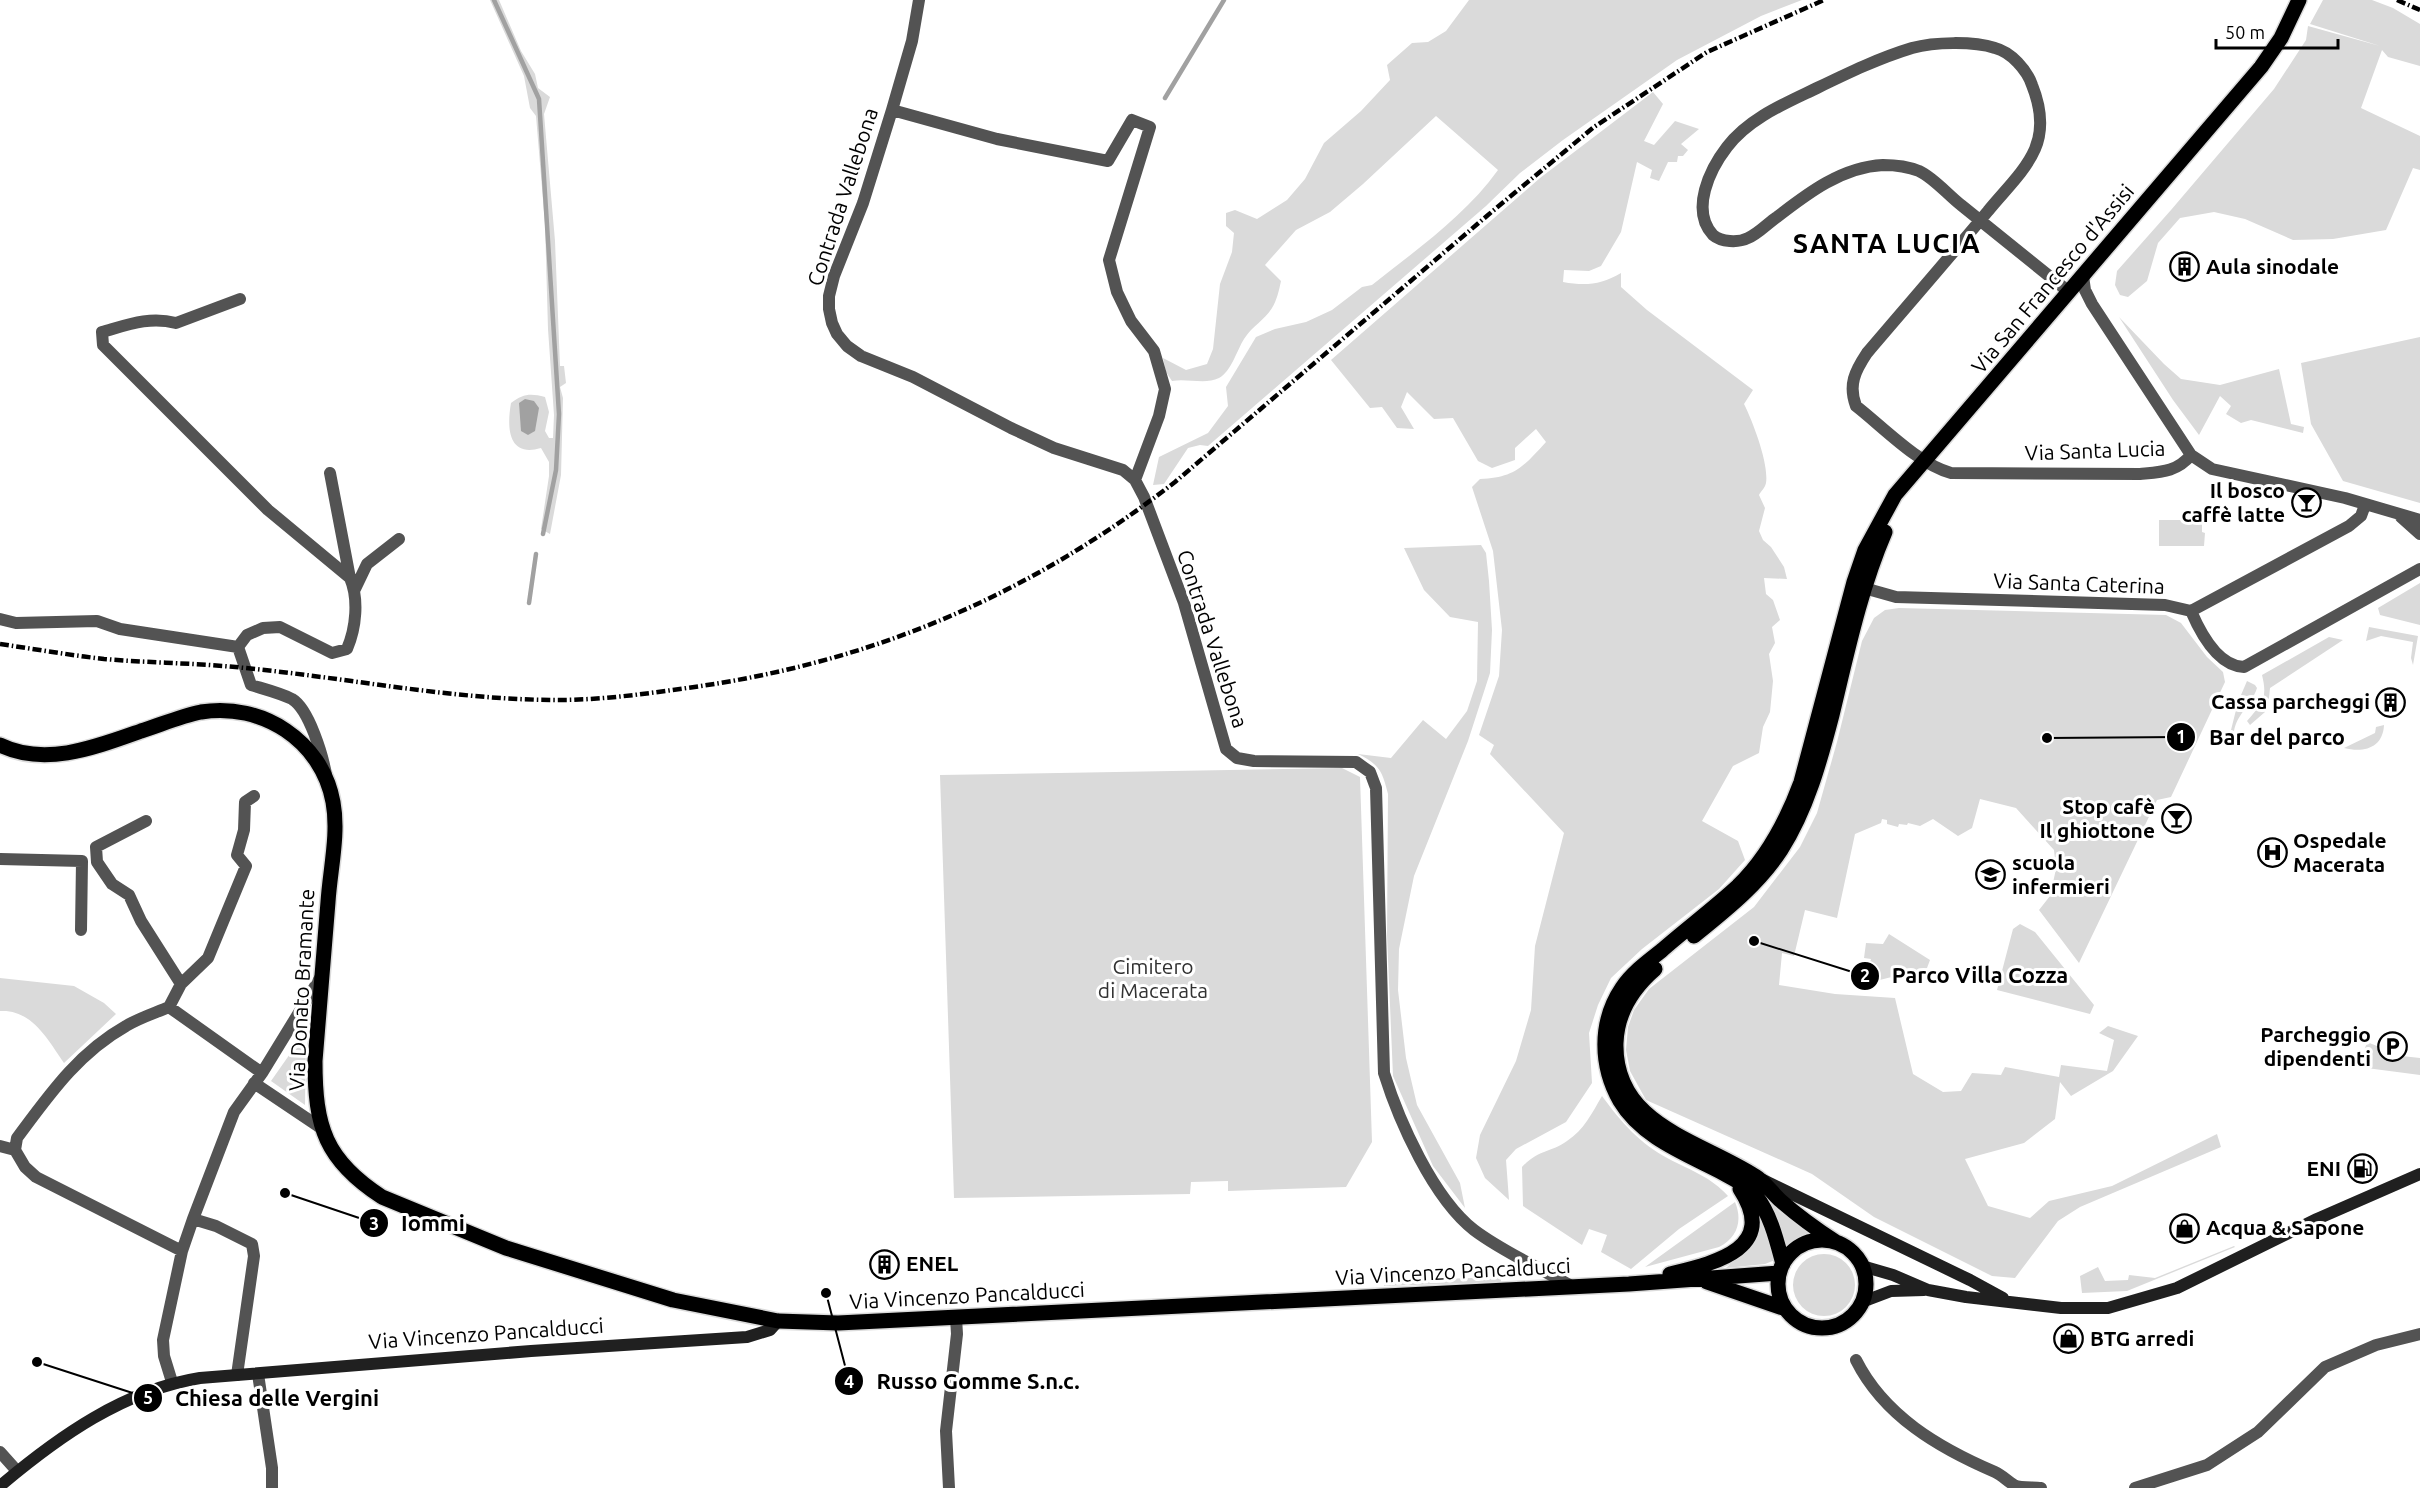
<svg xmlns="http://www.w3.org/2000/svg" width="2420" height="1488" font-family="Ubuntu,sans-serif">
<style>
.green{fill:#dadada}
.water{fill:#a1a1a1}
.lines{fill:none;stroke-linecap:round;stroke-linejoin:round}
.stream{stroke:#a1a1a1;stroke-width:4.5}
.primary-casing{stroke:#dbdbdb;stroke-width:18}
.minor{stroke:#535353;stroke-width:12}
.secondary{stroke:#202020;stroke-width:12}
.primary{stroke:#000;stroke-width:15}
.rail{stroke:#000;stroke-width:4.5;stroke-dasharray:9 3 1.5 3;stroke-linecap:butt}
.labels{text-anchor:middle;stroke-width:6;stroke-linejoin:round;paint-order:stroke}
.street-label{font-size:21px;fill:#000;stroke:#fff}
.poi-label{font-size:21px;font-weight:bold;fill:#000;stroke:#fff;text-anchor:start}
.park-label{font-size:21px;fill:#313131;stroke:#fff}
.district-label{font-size:27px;font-weight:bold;letter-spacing:1.5px;fill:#000;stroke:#fff}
.leader{fill:none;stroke:#000;stroke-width:2}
.callout-dot{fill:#000;stroke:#fff;stroke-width:2}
.mark-label{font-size:18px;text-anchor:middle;font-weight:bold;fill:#fff}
.callout-label{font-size:22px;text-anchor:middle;font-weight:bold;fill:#000;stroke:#fff;stroke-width:6;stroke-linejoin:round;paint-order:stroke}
</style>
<rect width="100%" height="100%" fill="#fff"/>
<path class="green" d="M490,0H499L521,51L535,74L538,88L550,97L544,114L555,241L560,366H564L566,383L560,387L563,398L561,475L550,534L541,529L549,476V462L541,448C507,458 507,426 511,403C523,394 530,393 545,397L549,412L545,431L549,438H553L554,415L548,329L545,224L536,116L530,108L524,76Z
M1469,0H1802L1761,16L1677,60L1563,140L1520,173L1486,206L1208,446L1200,445L1188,448L1164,484L1153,485L1159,457L1208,433L1228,406L1226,387L1256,337L1275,329L1306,322L1332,310L1362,287L1372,285C1416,250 1465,216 1498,170L1436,116L1363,184L1330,212L1296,230L1265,265L1281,281C1279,290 1277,300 1272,308C1264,321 1253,325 1244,339C1237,350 1231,372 1219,378C1205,385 1187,378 1172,381L1166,372L1163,358L1186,370L1207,364L1213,349L1220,284L1232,252L1234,233L1226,226V213L1235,210L1257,219L1287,200L1305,179L1324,143L1361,111L1390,80L1387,65L1412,43L1428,42L1446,31Z
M2323,0H2372L2393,8L2420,24V66L2388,57L2382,50L2361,108L2420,136V170L2413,168L2386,230L2333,239L2293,240L2245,219L2214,212L2180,218L2158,243L2147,281L2128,297L2120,295L2115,285L2117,271L2171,210L2274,89L2306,40L2308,26L2380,46L2310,24Z
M1653,92L1663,104L1644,141L1654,145L1675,121L1699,129L1681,144L1688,150L1683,156H1678L1677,162H1668L1659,181L1650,178L1652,170L1637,162L1621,232L1601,266L1589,271L1564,270L1563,282C1585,286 1601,285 1621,273V287L1647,310L1753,390L1744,404C1753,422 1769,464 1766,483C1765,488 1761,491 1759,495L1765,508L1759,531L1763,540L1771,547L1784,567L1787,579L1764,578L1766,594L1773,600L1780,620L1772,627L1775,643L1769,654L1773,681L1770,712L1763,727L1759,753L1733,766L1702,821L1738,841L1745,860L1719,889L1642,949L1611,978L1598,1005L1589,1033L1592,1083L1566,1122L1516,1149L1506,1160L1509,1200L1485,1178L1476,1158L1480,1135L1516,1061L1531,1010L1535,946L1564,833L1490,754L1494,745L1479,735L1499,676L1502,630L1493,551L1472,487L1480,479C1515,478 1524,466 1546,442L1536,429L1515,448V460L1492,468L1478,461L1453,418L1434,419L1407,392L1401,407L1414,429L1397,428L1382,407L1370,408L1331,360L1540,178Z
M2119,317L2164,364L2181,379L2220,385L2279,369L2291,424L2304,427L2303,433L2251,420L2241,423L2226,414L2231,406L2220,396L2199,435L2173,400Z
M2420,337V503L2343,481L2311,424L2301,363Z
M2159,520H2202V532L2205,533L2204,546H2159Z
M1481,545L1486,553L1489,581L1492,630L1490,673L1468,741L1414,876L1399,949L1398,990L1406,1058L1417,1105L1460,1183L1465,1208L1433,1166L1393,1076L1387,935L1388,794C1382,771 1380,765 1358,754L1391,758L1423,720L1446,739L1467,711L1477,681L1478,622L1450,617L1424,590L1404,548Z
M2420,583V625L2380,615L2378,608Z
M1899,608L2166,615L2181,623L2207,657L2223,672L2225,682L2171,797L2157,800L2079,963L2039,910L2050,896L2056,869L2054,850L2016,808L1980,799L1972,828L1958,836L1933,819L1920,826L1908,823L1907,825L1899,824L1898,827L1887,824V820L1882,819L1881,823L1855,834L1837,918L1805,910L1794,956L1782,953L1779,985L1835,994L1895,998L1913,1074L1943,1092L1961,1091L1972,1073L2001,1075L2005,1067L2059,1077L2061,1065L2107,1071L2114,1040L2099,1033L2108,1026L2138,1036L2113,1071L2071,1096L2060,1082L2055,1119L2024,1143L1965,1159L1988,1206L2030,1218L2049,1201L2112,1186L2217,1134L2221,1147L2080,1207L2058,1221L2015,1278L1992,1276L1874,1217L1812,1174L1646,1100L1630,1071L1626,1050L1628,1027L1634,1010L1649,989L1754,907L1800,847L1817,813L1837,742L1862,641L1874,618L1885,610Z
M2369,627L2418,636L2413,665L2411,658L2413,642L2381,636L2366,641Z
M2329,637L2343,640L2270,688L2269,698L2263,707L2265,712L2250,725L2247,721C2262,703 2268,699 2262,675Z
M2247,681L2255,685L2257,688C2252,704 2237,714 2234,731L2231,730L2238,702Z
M2384,725C2383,748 2364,753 2344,748L2375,733L2376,727Z
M1342,768L1360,777L1372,1142L1346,1187L1228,1191V1181L1191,1182L1190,1194L954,1198L940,775Z
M2020,924L2035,932L2094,1005L2090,1014L1997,990L2013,929Z
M1889,934L1930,960L1927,968L1864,984L1871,959L1864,958L1866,943L1883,944Z
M0,978L74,986L104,1003L116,1014L64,1063C48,1040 32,1009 0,1011Z
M306,1031L305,1105L271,1081Z
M2367,1042L2402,1056L2420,1058V1075L2359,1067Z
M1602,1096C1621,1122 1640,1144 1669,1159C1692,1171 1711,1177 1728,1196L1679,1229L1631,1269L1601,1252L1607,1235L1589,1229L1582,1245L1523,1206L1522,1167C1539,1149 1550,1153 1567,1141C1584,1130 1592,1113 1602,1096Z
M1761,1193L1780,1212L1810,1231V1235L1784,1249Z
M1735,1202C1743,1221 1737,1238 1719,1247L1645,1267Z
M1761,1219L1775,1260L1765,1264L1726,1268L1748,1247L1758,1221Z
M2234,1246L2235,1247L2127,1291L2082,1293L2080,1276L2098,1267L2105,1281L2128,1280L2129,1275L2155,1278Z
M1793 1285a31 31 0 1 1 62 0a31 31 0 1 1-62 0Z
M1501,1277V1282L1384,1286L1385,1281Z"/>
<path class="water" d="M525,399L534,401L539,408L535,431L528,435L521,431L519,403Z"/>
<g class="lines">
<path class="stream" d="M494,0L539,99L559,414L556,470L543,534
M1165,98L1224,0
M529,603L536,554"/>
<defs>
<path id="primary" d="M0,745C45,767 96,747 141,731C160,725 181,716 201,712C262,702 322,741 333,802C339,834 330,870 328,902C324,955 319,1008 315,1061C315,1127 325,1160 382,1197L506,1248L673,1300L778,1321L838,1323L1629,1284L1779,1273
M1694,936C1726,910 1758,885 1781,850C1807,809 1820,761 1832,715C1847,653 1860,590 1885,532
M1655,969C1633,988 1617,1013 1616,1043C1614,1125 1699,1140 1755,1176C1765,1182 1772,1193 1781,1201C1798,1216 1816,1229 1836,1242
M1778 1284a44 44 0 1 1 88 0a44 44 0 1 1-88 0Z
M1783,1264C1777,1242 1771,1215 1756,1196C1749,1186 1733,1179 1723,1173C1687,1154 1642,1138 1620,1101C1600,1066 1599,1022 1622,988C1632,973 1647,962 1661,951C1686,929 1713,909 1738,886C1767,858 1787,820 1801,782L1854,582L1865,550L1895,495L2261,67L2281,38L2299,0
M1670,1274C1715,1263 1779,1249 1740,1189
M1707,1282L1786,1309"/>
</defs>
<use href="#primary" class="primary-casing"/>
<path class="minor" d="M919,0L912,41L892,110L863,203L834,276L829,296V309L832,323L837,334L847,346L861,356L913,377L1011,428L1054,448L1123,470L1135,480L1144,497L1184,603L1226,749L1237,758L1254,761L1356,762L1370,772L1376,788L1384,1073C1399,1121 1433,1198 1474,1230C1503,1252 1540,1268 1573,1287
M892,110L997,139L1108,161L1132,120L1150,127L1109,260L1117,292L1131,321L1154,351L1165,389L1159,416L1135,480
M2083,276L2085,290L2092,304L2191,455L2212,469L2345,498L2420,520
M2069,292C2033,263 1997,234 1961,205C1948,195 1934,178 1919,171C1909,167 1894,165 1883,165C1842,167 1808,193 1777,217C1768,223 1758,234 1748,238C1738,243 1721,242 1713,235C1690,210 1710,169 1727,147C1749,118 1786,103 1817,88C1848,73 1879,58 1912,48C1934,42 1973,41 1995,48C2011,52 2027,70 2032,85C2040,105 2044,128 2035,149C2025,172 2003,192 1988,211C1948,259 1907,306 1867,353C1855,371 1848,385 1856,406C1883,427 1918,464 1951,473L2140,474C2161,472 2177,472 2191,455
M240,299L176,323C149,316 127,325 102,332L103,345L268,510L350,578
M2401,517L2420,534
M1864,588L1896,597L2165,605L2191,611C2200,632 2217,666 2244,667L2420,569
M355,589L367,564L399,539
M2191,611L2349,526L2361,516L2365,505
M0,619L16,623L97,621L120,629L238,647
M326,775C323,756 309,709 292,699C280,693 264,689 251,685L238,647L247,635L263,628L280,627L332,653L347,649C356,628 359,599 350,578L330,473
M254,796L245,802L244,830L237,855L246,866L208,958L181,984L169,1007L262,1073
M146,821L96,847L97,862L112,884L129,895L141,921L181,984
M0,859L82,861L81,930
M169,1007C155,1013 139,1018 126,1026C78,1053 49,1095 17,1138L15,1150L25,1167L36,1177L182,1251
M254,1083L321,1128
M0,1146L15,1150
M193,1219L216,1226L252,1244L254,1256L237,1375
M1856,1360C1884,1416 1939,1448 1995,1472C2002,1475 2007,1481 2014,1485C2020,1488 2033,1487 2041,1488
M258,1374L272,1468V1488
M172,1382L164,1356L163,1340L182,1251L193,1219L234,1112L262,1073L322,975
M0,1452L17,1471
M949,1488L946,1431L957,1334L956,1318
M2135,1488L2207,1465L2258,1432L2325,1367L2376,1345L2420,1334"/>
<path class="secondary" d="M1763,1180L1970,1280L2003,1298
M1862,1266L1893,1275L1928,1290L1966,1297L2061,1308H2108L2177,1288L2317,1219L2420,1174
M1862,1302L1891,1291L1924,1290
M0,1486C58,1437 124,1390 200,1378L531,1351L747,1337L770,1330L778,1321"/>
<use href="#primary" class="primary"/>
<path class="rail" d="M2397,0L2420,10
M0,644C34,649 69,655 104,659C151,663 198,663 245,668C349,678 453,700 558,700C601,700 644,694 687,688C871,663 1028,596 1175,482L1488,215L1594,127L1707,52L1824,0"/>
</g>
<defs>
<symbol id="building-ring" viewBox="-11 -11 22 22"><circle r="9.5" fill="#fff" stroke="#000" stroke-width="1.5"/><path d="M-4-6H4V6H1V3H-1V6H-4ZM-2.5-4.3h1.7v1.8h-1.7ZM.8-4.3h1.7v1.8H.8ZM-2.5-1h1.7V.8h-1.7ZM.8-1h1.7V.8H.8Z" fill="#000"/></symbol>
<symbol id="bar-ring" viewBox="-11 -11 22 22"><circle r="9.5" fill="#fff" stroke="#000" stroke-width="1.5"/><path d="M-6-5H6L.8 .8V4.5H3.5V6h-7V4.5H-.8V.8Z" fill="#000"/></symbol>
<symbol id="hospital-ring" viewBox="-11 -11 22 22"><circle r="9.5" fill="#fff" stroke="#000" stroke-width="1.5"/><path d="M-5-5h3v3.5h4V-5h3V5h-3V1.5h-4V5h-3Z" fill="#000"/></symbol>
<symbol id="school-ring" viewBox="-11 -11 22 22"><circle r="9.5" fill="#fff" stroke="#000" stroke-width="1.5"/><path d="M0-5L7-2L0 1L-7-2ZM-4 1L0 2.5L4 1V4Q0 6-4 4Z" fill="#000"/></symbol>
<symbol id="parking-ring" viewBox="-11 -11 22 22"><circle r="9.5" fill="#fff" stroke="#000" stroke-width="1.5"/><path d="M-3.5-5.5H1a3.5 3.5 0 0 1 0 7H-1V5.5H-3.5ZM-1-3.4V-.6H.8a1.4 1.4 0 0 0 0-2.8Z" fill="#000"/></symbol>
<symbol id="fuel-ring" viewBox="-11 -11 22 22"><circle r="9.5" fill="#fff" stroke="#000" stroke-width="1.5"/><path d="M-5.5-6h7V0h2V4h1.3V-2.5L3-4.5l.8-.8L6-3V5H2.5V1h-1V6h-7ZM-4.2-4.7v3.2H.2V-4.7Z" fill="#000"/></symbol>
<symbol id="shop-ring" viewBox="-11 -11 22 22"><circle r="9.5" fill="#fff" stroke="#000" stroke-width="1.5"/><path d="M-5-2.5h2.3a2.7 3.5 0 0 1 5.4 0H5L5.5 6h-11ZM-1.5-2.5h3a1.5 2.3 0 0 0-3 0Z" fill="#000"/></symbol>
</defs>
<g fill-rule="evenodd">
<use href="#building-ring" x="2168" y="250" width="33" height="33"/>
<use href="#bar-ring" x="2290" y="486" width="33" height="33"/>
<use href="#building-ring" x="2374" y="686" width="33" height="33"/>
<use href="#bar-ring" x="2160" y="802" width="33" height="33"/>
<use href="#hospital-ring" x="2256" y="836" width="33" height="33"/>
<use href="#school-ring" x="1974" y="858" width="33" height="33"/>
<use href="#parking-ring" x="2376" y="1030" width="33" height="33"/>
<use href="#fuel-ring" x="2346" y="1152" width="33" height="33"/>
<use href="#shop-ring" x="2168" y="1212" width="33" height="33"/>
<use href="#building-ring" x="868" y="1248" width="33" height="33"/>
<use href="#shop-ring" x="2052" y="1322" width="33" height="33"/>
</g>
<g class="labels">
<g class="street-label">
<text transform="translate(843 197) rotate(-72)" y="7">Contrada Vallebona</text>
<text transform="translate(2053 279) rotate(-50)" y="7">Via San Francesco d'Assisi</text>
<text transform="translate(2095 451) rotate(-2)" y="7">Via Santa Lucia</text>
<text transform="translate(2079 584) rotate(2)" y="7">Via Santa Caterina</text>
<text transform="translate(1212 639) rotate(72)" y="7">Contrada Vallebona</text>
<text transform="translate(302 990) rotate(-87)" y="7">Via Donato Bramante</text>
<text transform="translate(1453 1272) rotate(-3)" y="7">Via Vincenzo Pancalducci</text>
<text transform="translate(967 1296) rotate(-3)" y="7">Via Vincenzo Pancalducci</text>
<text transform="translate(486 1334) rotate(-4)" y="7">Via Vincenzo Pancalducci</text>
</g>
<g class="poi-label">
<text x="2206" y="274">Aula sinodale</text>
<text x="2285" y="498" text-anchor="end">Il bosco<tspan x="2285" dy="24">caffè latte</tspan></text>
<text x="2370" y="709" text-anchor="end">Cassa parcheggi</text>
<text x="2155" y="814" text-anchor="end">Stop cafè<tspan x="2155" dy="24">Il ghiottone</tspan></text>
<text x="2293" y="848">Ospedale<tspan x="2293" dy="24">Macerata</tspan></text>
<text x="2012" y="870">scuola<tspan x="2012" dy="24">infermieri</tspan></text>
<text x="2371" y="1042" text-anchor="end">Parcheggio<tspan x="2371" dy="24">dipendenti</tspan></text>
<text x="2341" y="1176" text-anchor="end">ENI</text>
<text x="2206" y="1235">Acqua &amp; Sapone</text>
<text x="906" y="1271">ENEL</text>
<text x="2090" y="1346">BTG arredi</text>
</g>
<g class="park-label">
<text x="1153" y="974">Cimitero<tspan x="1153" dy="24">di Macerata</tspan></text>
</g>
<g class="district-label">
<text x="1887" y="253">SANTA LUCIA</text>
</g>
</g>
<path class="leader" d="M2047 738L2181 737M1754 941L1865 976M285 1193L374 1223M826 1293L849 1381M37 1362L148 1398"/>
<g class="callout-dot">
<circle cx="2047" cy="738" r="6"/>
<circle cx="1754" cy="941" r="6"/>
<circle cx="285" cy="1193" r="6"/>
<circle cx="826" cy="1293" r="6"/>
<circle cx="37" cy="1362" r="6"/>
<circle cx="2181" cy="737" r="15"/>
<circle cx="1865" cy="976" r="15"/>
<circle cx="374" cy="1223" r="15"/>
<circle cx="849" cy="1381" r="15"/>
<circle cx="148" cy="1398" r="15"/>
</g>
<g class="mark-label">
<text x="2181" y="743">1</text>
<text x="1865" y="982">2</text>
<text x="374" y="1230">3</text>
<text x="849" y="1388">4</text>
<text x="148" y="1404">5</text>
</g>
<g class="callout-label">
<text x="2277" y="745">Bar del parco</text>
<text x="1980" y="983">Parco Villa Cozza</text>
<text x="433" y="1231">Iommi</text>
<text x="978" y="1389">Russo Gomme S.n.c.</text>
<text x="277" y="1406">Chiesa delle Vergini</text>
</g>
<path d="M2216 39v9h122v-9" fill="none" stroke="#000000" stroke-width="3"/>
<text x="2225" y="39" font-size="18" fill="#000000" stroke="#ffffff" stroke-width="4.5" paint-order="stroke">50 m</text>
</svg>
